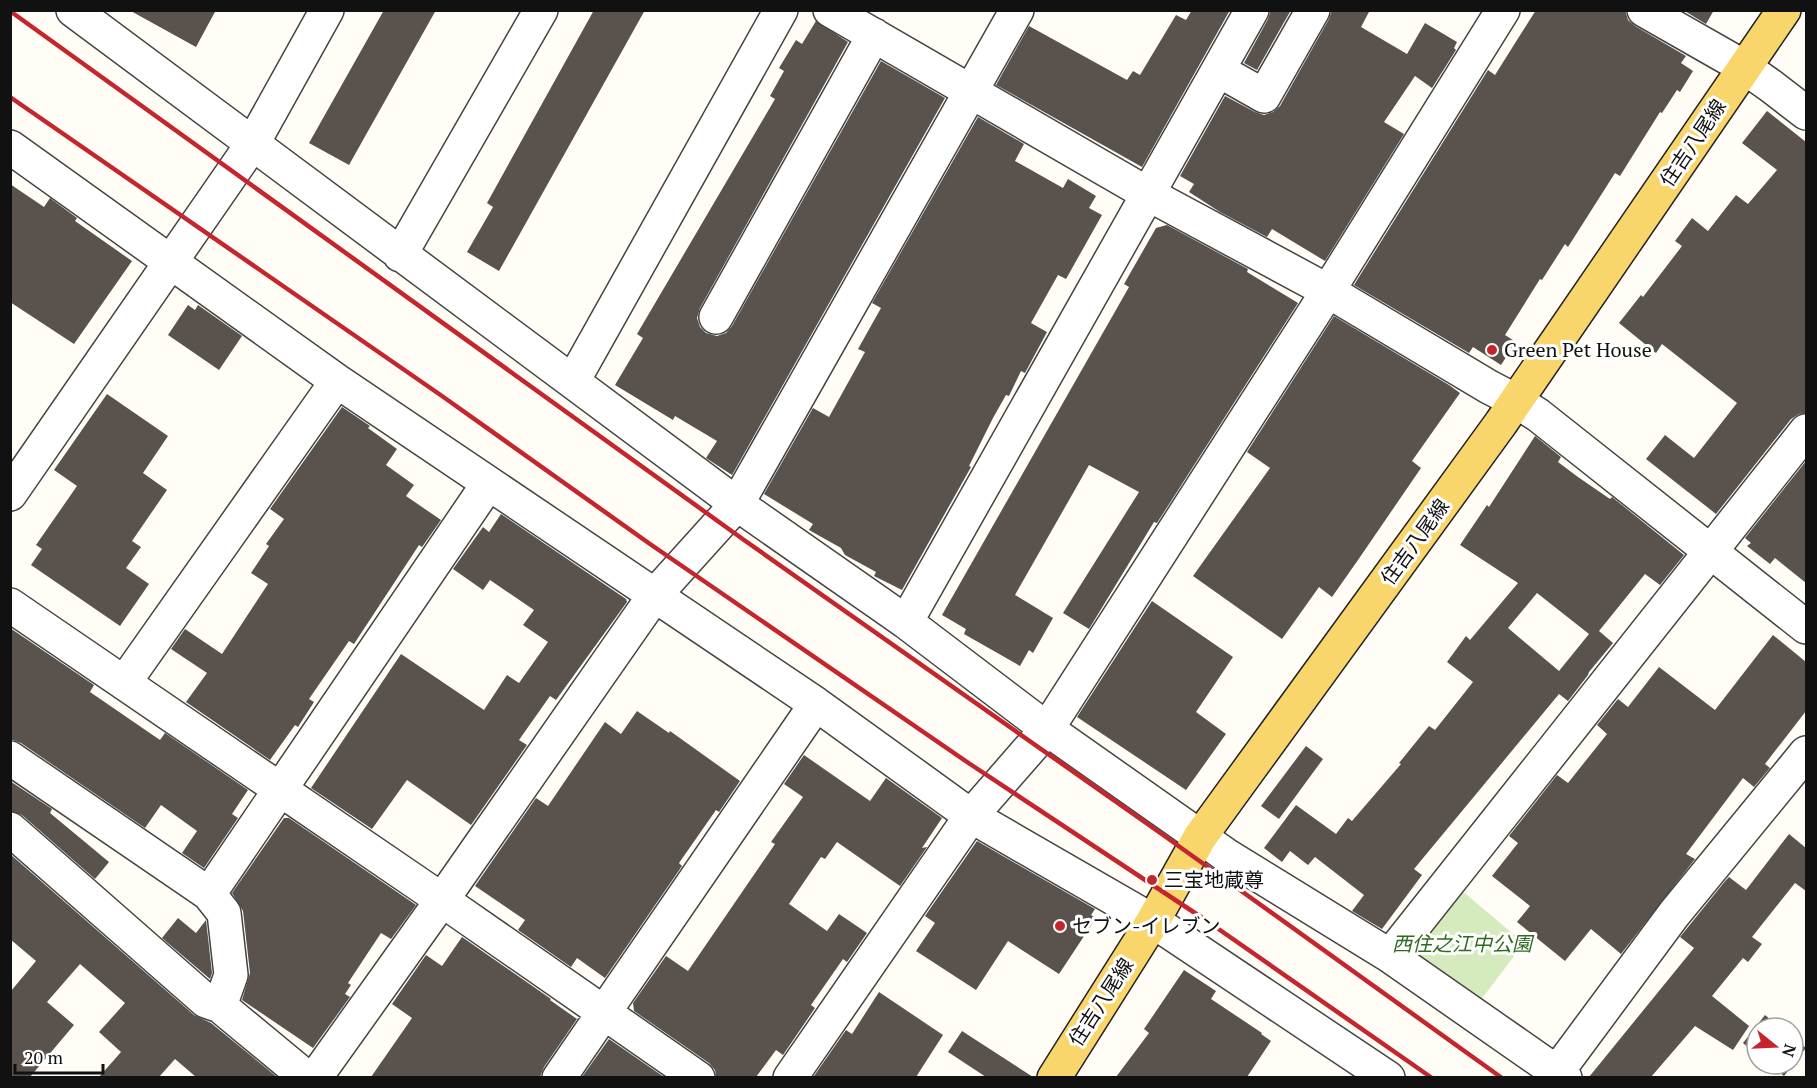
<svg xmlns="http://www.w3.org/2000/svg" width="1817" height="1088" font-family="'PT Serif','Noto Sans JP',serif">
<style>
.green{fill:#d5ebbd}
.building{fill:#5a524d;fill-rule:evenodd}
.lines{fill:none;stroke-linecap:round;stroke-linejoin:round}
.minor-casing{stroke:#444;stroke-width:36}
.major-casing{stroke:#222;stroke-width:36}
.minor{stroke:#fff;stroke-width:33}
.major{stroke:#f9d66b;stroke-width:33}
.rail{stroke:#c4262e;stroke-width:4.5}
.poi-dot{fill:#c4262e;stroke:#fff;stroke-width:2}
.labels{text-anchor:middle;stroke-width:6;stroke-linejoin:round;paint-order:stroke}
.street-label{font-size:20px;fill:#111;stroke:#fff}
.poi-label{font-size:20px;fill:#111;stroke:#fff;text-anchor:start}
.park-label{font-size:20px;font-style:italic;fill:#2f6b1f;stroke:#fff}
</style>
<rect width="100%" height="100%" fill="#fffdf5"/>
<path class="green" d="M1455,885L1524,943L1477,1005L1401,952Z"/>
<path class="building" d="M129,10H216L196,47Z
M384,10H436L349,165L309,143Z
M594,10H645L499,271L467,252L493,207L487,203Z
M1192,10H1230L1142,167L996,85L1029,26L1127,80L1133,71L1140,75L1176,15L1186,20Z
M1271,10H1291L1257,70L1244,63L1268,19Z
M1332,10H1370L1361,27L1407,54L1425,23L1457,42L1454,48L1456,50L1432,88L1415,76L1384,122L1404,134L1325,261L1272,229L1267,237L1220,212L1189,192L1194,184L1180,176L1225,96L1255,112L1264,115L1273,112L1280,106L1329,19Z
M1536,10H1625L1628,20L1635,26L1686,56L1681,63L1693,71L1680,92L1677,90L1662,113L1660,112L1620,176L1615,173L1568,247L1565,244L1542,280L1540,279L1505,335L1516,342L1501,365L1473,347L1469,353L1354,285L1488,70L1495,75Z
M1683,10H1714L1706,24Z
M816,21L848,42L700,308L697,318L700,327L706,333L717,336L726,333L732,326L881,61L945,98L732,475L706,458L717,441L675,416L673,420L615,385L643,338L637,334L775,99L770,96L784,71L779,68L796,40L802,44Z
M1767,111L1806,142V413L1799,414L1791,419L1716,514L1646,459L1665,435L1694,458L1737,403L1662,344L1656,353L1619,323L1641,295L1643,297L1682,246L1675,241L1692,218L1708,231L1736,195L1748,204L1777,170L1742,143Z
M978,117L1024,144L1015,161L1063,188L1068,179L1096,196L1089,208L1102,215L1066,279L1058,275L1031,323L1047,332L1025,373L1021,371L1009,396L1006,395L993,418L969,466L971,467L902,590L874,576L876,572L845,555L841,548L809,530L813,524L764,494L813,408L829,417L865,352L858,349L881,308L872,303Z
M10,184L44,207L50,198L77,218L75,221L132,261L74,344L10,302Z
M1167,225L1248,269L1247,272L1298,303L1157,523L1154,522L1089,629L1063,613L1139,492L1089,465L1015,595L1053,618L1033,653L1029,650L1020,666L964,634L966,629L942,615L1129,287L1124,284L1156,228Z
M188,305L195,310L198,305L242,336L219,370L168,335Z
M1334,316L1449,385L1460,393L1412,461L1421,468L1358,560L1332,597L1319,587L1282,639L1193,576L1270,468L1247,452Z
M107,394L168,436L143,473L167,490L132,541L141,547L126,568L149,584L120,626L31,565L42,549L36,545L77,486L54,470Z
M342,407L370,426L368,428L397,449L386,465L414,485L406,496L441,520L422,547L419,545L354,644L349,641L309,699L314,702L298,727L295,725L270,760L186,702L207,673L171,649L185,629L222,654L268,584L251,573L269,546L266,544L284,519L270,509Z
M1535,436L1561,457L1558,462L1578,477L1610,499L1612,497L1684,555L1660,585L1645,574L1599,631L1613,643L1589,672L1588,675L1568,701L1559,694L1414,869L1422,875L1382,929L1352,911L1364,895L1315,857L1308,865L1290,851L1282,862L1264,848L1296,805L1336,834L1348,818L1352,821L1401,764L1399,763L1429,726L1435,730L1473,682L1447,662L1466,636L1470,640L1518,583L1460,545L1487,505L1489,507ZM1537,593L1589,634L1559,671L1508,628Z
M1806,461V583L1775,558L1770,564L1747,546L1751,543L1745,538Z
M501,514L626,599L627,602L556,700L550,696L519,740L527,745L471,825L407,780L372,829L311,788L401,654L484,710L507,675L519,683L548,642L523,625L534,610L490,580L483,590L453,569L483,527L489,532Z
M1152,601L1233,657L1196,712L1226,734L1186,790L1077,717Z
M10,628L94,685L90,692L160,740L165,733L248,790L232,814L238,818L204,868L182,853L197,831L161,805L145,828L21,743L10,739Z
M1773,635L1806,662V711L1765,764L1770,768L1754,787L1743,778L1686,854L1695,859L1621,954L1591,929L1565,961L1517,922L1530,906L1492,876L1518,843L1509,836L1557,775L1568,783L1607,734L1597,725L1618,699L1628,707L1659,667L1715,710Z
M637,711L669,733L670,731L740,781L719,812L716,810L679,863L682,866L605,978L577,958L571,967L518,930L525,920L475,886L536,798L548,806L605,722L621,734Z
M1306,746L1323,759L1279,819L1261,806Z
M804,755L870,801L886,778L942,818L922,848L927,847L900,886L837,842L825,859L821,857L789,904L827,931L839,914L867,933L847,962L843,959L811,1005L815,1008L783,1055L776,1050L756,1077H716L715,1070L709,1063L634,1011L633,1003L666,956L688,971L775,844L771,842L803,797L784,784Z
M10,781L52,809L50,813L109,862L95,879L22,815L10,811Z
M284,818H289L416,905L391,939L381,933L348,983L351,985L345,994L350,997L313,1048L242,1000L250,973L243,911L232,893Z
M1789,834L1806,848V891L1795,883L1752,937L1762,944L1748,962L1743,958L1712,996L1749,1026L1733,1050L1695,1026L1651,1077H1589L1694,948L1680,937L1726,880L1729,877L1746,890Z
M977,841L1095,909L1091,915L1096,918L1059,974L1008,941L976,990L916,951L935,923L925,916Z
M10,854L194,1015L211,1023L277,1077H196L175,1059L159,1077H99L121,1052L99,1032L125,1003L80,964L47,1002L74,1025L30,1077H10L11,991L36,961L10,939Z
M178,918L196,933L206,920L212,973L210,979L162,938Z
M462,937L551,999L550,1000L577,1019L544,1067L540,1077H371L412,1018L392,1004L426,955L442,966Z
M1184,970L1216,991L1211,999L1262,1033L1261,1034L1271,1041L1247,1077H1116L1149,1033L1144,1029Z
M879,992L943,1035L916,1077L814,1076L846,1030L852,1034Z
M1765,1015L1781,1028H1757V1055L1743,1043Z
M962,1031L1033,1077H986L948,1052Z
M1793,1037L1806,1048L1784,1076L1768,1064H1793Z
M609,1039L664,1077H582Z"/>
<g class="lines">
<defs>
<path id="minor" d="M73,10L737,504L906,622L1047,729L1226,855L1390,956L1565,1078
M830,10L1148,194L1328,291L1489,387L1516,401L1538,415L1806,627
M1644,10L1744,67L1771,86L1806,113
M1218,70L1264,96L1313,10
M10,147L337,381L816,704L971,816L1153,921L1388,1078
M400,255L541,10
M716,317L874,35
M573,381L781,10
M10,494L253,143L327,10
M10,605L442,900L698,1078
M906,622L1252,10
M124,683L337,381
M10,758L209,894L224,913L231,975L220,1006L307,1078
M10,829L206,1001L220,1006
M209,894L488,484
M1390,956L1806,431
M1557,1072L1674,914L1806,753
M315,1078L442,900L654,596L737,504L1017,10
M559,1078L816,704
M790,1078L971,816L1047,729L1328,291L1503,10"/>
<path id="major" d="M1054,1078L1153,921L1200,837L1501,423L1784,10"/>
</defs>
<use href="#minor" class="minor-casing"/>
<use href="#major" class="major-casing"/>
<use href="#minor" class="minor"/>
<use href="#major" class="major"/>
<path class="rail" d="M10,11L744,540L1166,837L1502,1078
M10,97L442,396L650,544L970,764L1207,921L1432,1078"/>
</g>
<g class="poi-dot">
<circle cx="1492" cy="350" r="6"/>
<circle cx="1152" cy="880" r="6"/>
<circle cx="1060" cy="926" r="6"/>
</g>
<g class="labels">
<g class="street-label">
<text transform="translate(1693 143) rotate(-56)" y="7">住吉八尾線</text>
<text transform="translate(1415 542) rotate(-54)" y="7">住吉八尾線</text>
<text transform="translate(1101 1002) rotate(-57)" y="7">住吉八尾線</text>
</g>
<g class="poi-label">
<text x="1504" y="357">Green Pet House</text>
<text x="1164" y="887">三宝地蔵尊</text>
<text x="1072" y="933">セブン-イレブン</text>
</g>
<g class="park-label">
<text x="1462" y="951">西住之江中公園</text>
</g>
</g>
<rect width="1817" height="1088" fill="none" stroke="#111111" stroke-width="24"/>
<g transform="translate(1775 1046) rotate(108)"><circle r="28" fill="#ffffff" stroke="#a0a0a0" stroke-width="1.5"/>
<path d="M0-4.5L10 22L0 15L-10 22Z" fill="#c4262e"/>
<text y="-9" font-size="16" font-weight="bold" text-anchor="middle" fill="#111111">N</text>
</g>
<path d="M15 1064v9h88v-9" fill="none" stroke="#111111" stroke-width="3"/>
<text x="24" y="1064" font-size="18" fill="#111111" stroke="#ffffff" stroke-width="4.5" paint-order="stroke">20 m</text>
</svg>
